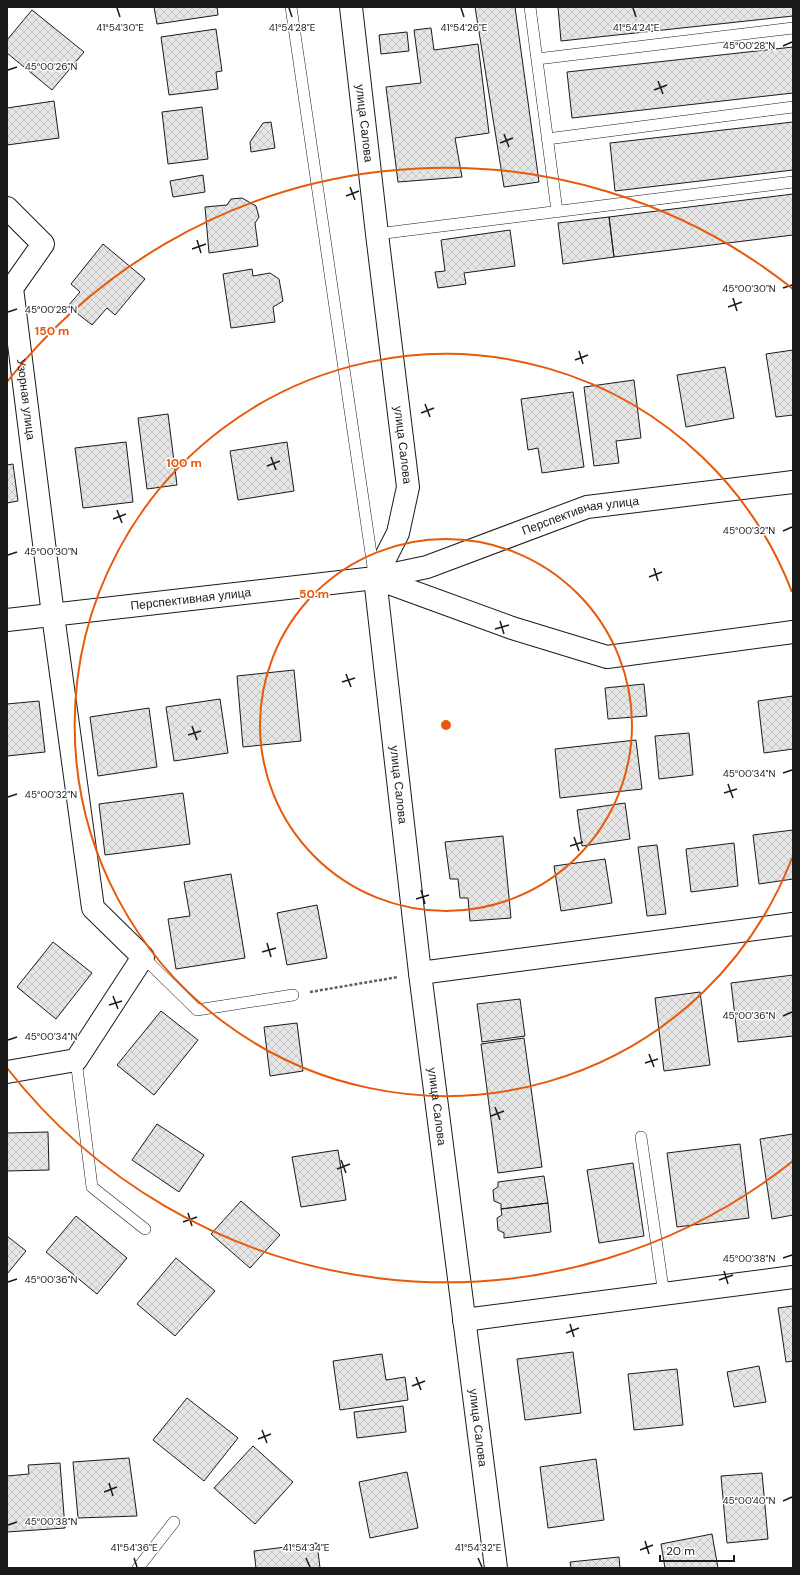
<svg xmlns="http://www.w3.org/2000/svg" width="800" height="1575" font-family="'DM Sans',sans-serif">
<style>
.building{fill:url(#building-cross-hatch);stroke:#1a1a1a}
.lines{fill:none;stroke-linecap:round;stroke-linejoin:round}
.lane-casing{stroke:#1a1a1a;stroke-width:12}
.street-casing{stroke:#1a1a1a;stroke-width:24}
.path{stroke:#5f5f5f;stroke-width:2.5;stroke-dasharray:3 2;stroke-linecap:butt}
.lane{stroke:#fff;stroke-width:11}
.street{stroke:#fff;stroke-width:22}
.ticks{fill:none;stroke:#1a1a1a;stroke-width:1.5}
.ring{fill:none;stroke:#e8590c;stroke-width:2}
.labels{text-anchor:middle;stroke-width:3;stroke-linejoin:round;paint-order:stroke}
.street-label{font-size:12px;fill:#1a1a1a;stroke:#fff}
.ticks-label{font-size:10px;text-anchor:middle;fill:#1a1a1a;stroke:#fff;stroke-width:3;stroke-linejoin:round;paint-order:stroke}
.centre{fill:#e8590c;stroke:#fff;stroke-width:2}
.ring-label{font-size:12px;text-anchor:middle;font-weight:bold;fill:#e8590c;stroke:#fff;stroke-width:3;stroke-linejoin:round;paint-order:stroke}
</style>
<defs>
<pattern id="building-cross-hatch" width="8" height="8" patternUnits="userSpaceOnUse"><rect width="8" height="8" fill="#e6e6e6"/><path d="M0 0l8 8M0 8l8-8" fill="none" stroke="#c5c5c5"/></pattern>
</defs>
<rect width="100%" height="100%" fill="#fff"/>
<path class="building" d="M154,7H217L218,15L157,24Z
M475,7H515L539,182L504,187Z
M558,7H793V16L561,41Z
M32,10L84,52L52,90L7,53V40Z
M431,28L434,50L478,44L489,133L455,138L462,177L398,182L386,87L421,83L414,30Z
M216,29L222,71L216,72L218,89L169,95L161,37Z
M407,32L409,51L381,54L379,35Z
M793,47V93L572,118L567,72Z
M54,101L59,138L7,145V108Z
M202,107L208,159L168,164L162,112Z
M271,122L275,148L251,152L250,142L263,123Z
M793,122V170L615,191L610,143Z
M203,175L205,192L173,197L170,181Z
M793,194V235L614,257L609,217Z
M242,198L256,206L259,217L255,223L258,246L209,253L205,207L227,205L231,199Z
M609,217L614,257L563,264L558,223Z
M510,230L515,266L464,273L466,284L438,288L435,272L445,271L441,240Z
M103,244L145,279L115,315L107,308L92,325L68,306L80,292L71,284Z
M252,269L253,276L270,273L279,279L283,301L273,307L275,322L231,328L223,274Z
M793,350V415L776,417L766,354Z
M725,367L734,418L686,427L677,375Z
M634,380L641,438L616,441L619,463L594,466L584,387Z
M573,392L584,467L542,473L538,448L528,450L521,399Z
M168,414L177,485L147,489L138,418Z
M126,442L133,502L83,508L75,448Z
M287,442L294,491L238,500L230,451Z
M13,464L18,501L7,503V465Z
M294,670L301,741L243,747L237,676Z
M644,684L647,716L608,719L605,688Z
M793,696V749L764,753L758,701Z
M220,699L228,753L174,761L166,707Z
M39,701L45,752L7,756V704Z
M149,708L157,767L98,776L90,717Z
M689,733L693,775L659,779L655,736Z
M636,740L642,789L560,798L555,749Z
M183,793L190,844L105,855L99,804Z
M625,803L630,839L582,846L577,810Z
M793,830V879L759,884L753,835Z
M503,836L511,918L470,921L468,898H460L458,879H450L445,842Z
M734,843L738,886L691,892L686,849Z
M657,845L666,914L647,916L638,847Z
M605,859L612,903L561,911L554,866Z
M231,874L245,958L176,969L168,919L190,916L184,882Z
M317,905L327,958L287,965L277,913Z
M53,942L92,973L56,1019L17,987Z
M793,975V1036L738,1042L731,983Z
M700,992L710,1065L664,1071L655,998Z
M520,999L525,1036L482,1042L477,1004Z
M161,1011L198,1040L154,1095L117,1065Z
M297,1023L303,1071L270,1076L264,1027Z
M524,1038L542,1167L498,1173L481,1044Z
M157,1124L204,1155L179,1192L132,1160Z
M48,1132L49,1170L7,1171V1133Z
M793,1134V1215L772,1219L760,1139Z
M740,1144L749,1218L677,1227L667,1153Z
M338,1150L346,1200L301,1207L292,1157Z
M633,1163L644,1236L599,1243L587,1170Z
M544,1176L548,1203L501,1209V1204L494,1201L493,1190L498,1187V1182Z
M241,1201L280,1235L250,1268L211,1234Z
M548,1203L551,1232L504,1238V1233L498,1230L497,1218L502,1215L501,1209Z
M76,1216L127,1258L97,1294L46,1252Z
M7,1236L26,1251L7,1274Z
M176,1258L215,1291L175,1336L137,1304Z
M793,1306V1361L786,1362L778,1308Z
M573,1352L581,1413L525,1420L517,1359Z
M382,1354L386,1380L405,1377L408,1400L340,1410L333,1361Z
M759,1366L766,1402L734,1407L727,1372Z
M677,1369L683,1425L634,1430L628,1374Z
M187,1398L238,1438L204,1481L153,1440Z
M403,1406L406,1432L357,1438L354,1412Z
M253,1446L293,1482L255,1524L214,1488Z
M129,1458L137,1516L78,1518L73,1462Z
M596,1459L604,1520L548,1528L540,1467Z
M60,1463L65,1528L7,1532V1476L29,1474L28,1465Z
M407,1472L418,1528L370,1538L359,1482Z
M762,1473L768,1539L727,1543L721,1476Z
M712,1534L718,1568H665L661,1544Z
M317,1543L320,1568H256L254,1551Z
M619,1557L620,1568H571L570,1562Z"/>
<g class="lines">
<defs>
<path id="lane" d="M291,7L374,574
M530,7L557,211
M537,59L793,28
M547,139L793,107
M377,234L793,182
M143,957L197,1010L293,995
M76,1060L92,1187L145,1229
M641,1137L664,1295
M138,1568L174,1522"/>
<g id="street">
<path id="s1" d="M351,7L377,234L408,487L398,533L375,578L420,973L496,1568"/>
<path id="s2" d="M7,208L43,244L12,288L53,615L93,908L143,957L76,1060L7,1072"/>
<path d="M375,578L512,628L607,657L793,632"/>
<path id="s3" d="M7,620L375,578L427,567L587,507L793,482"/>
<path d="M420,973L793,924"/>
<path d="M464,1320L793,1277"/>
</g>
</defs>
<use href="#lane" class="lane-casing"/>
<use href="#street" class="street-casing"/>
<path class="path" d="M310,992L398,977"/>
<use href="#lane" class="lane"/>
<use href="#street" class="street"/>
</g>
<path class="ticks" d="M117,8L120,17M289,8L292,17M461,8L464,17M633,8L636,17M783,46L792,42M8,70L17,67M658,81L663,94M654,90L667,85M504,134L509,147M500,143L513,138M350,187L355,200M346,196L359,191M197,240L201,253M192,249L206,244M783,288L792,285M733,298L737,311M728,307L742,302M8,312L17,309M579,351L583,364M575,360L588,355M425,404L430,417M421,413L434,408M271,457L276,470M267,466L280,461M117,510L122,523M113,519L126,514M783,531L792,527M8,555L17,552M654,568L658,581M649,577L662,572M500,621L504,634M495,629L509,625M346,674L351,687M342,682L355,678M192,726L197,740M188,735L201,731M783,773L792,770M728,784L733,798M724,793L737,789M8,797L17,794M574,837L579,851M570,846L583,842M421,890L425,904M416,899L429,895M267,943L271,957M262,952L276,948M113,996L118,1009M109,1005L122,1001M783,1016L792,1012M8,1040L17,1037M649,1054L654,1067M645,1063L658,1059M495,1107L500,1120M491,1116L504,1111M341,1160L346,1173M337,1169L350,1164M188,1213L192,1226M183,1222L197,1217M783,1258L792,1255M724,1271L728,1284M719,1280L733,1275M8,1282L17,1279M570,1324L574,1337M566,1333L579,1328M416,1377L421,1390M412,1386L425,1381M262,1430L267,1443M258,1439L271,1434M109,1483L113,1496M104,1492L117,1487M783,1501L792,1497M8,1525L17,1522M645,1541L649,1554M640,1550L653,1545M134,1558L137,1567M306,1558L310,1567M478,1558L482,1567"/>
<g class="ring">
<circle cx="446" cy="725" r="186"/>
<path d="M792 858A371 371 0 1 1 792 592"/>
<path d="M793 1161A557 557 0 0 1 7 1068M7 382A557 557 0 0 1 793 289"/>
</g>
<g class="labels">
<g class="street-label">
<text dy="4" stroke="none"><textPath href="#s1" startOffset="117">улица Салова</textPath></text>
<text dy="4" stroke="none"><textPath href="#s2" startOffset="217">Узорная улица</textPath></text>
<text dy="4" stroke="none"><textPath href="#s1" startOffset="441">улица Салова</textPath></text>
<text dy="4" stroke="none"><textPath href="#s3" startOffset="586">Перспективная улица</textPath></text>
<text dy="4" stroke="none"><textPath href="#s3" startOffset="185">Перспективная улица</textPath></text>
<text dy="4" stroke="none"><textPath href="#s1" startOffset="789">улица Салова</textPath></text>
<text dy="4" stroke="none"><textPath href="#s1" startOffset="1113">улица Салова</textPath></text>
<text dy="4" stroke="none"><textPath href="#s1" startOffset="1437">улица Салова</textPath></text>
</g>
</g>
<g class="ticks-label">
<text x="120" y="31">41°54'30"E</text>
<text x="292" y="31">41°54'28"E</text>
<text x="464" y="31">41°54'26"E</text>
<text x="636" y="31">41°54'24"E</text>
<text x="749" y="49">45°00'28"N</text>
<text x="51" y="70">45°00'26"N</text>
<text x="749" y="292">45°00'30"N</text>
<text x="51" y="313">45°00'28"N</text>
<text x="749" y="534">45°00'32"N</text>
<text x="51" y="555">45°00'30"N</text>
<text x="749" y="777">45°00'34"N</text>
<text x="51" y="798">45°00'32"N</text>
<text x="749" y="1019">45°00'36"N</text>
<text x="51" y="1040">45°00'34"N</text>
<text x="749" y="1262">45°00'38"N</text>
<text x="51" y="1283">45°00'36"N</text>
<text x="749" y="1504">45°00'40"N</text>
<text x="51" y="1525">45°00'38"N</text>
<text x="134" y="1551">41°54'36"E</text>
<text x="306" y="1551">41°54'34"E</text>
<text x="478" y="1551">41°54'32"E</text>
</g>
<circle cx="446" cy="725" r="6" class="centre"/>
<g class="ring-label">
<text x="52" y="335">150 m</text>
<text x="184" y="467">100 m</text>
<text x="314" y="598">50 m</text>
</g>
<rect width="800" height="1575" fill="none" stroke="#1a1a1a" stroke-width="16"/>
<path d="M660 1555v6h74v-6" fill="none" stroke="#1a1a1a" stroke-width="2"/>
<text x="666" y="1555" font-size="12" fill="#1a1a1a" stroke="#ffffff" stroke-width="3" paint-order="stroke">20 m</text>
</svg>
